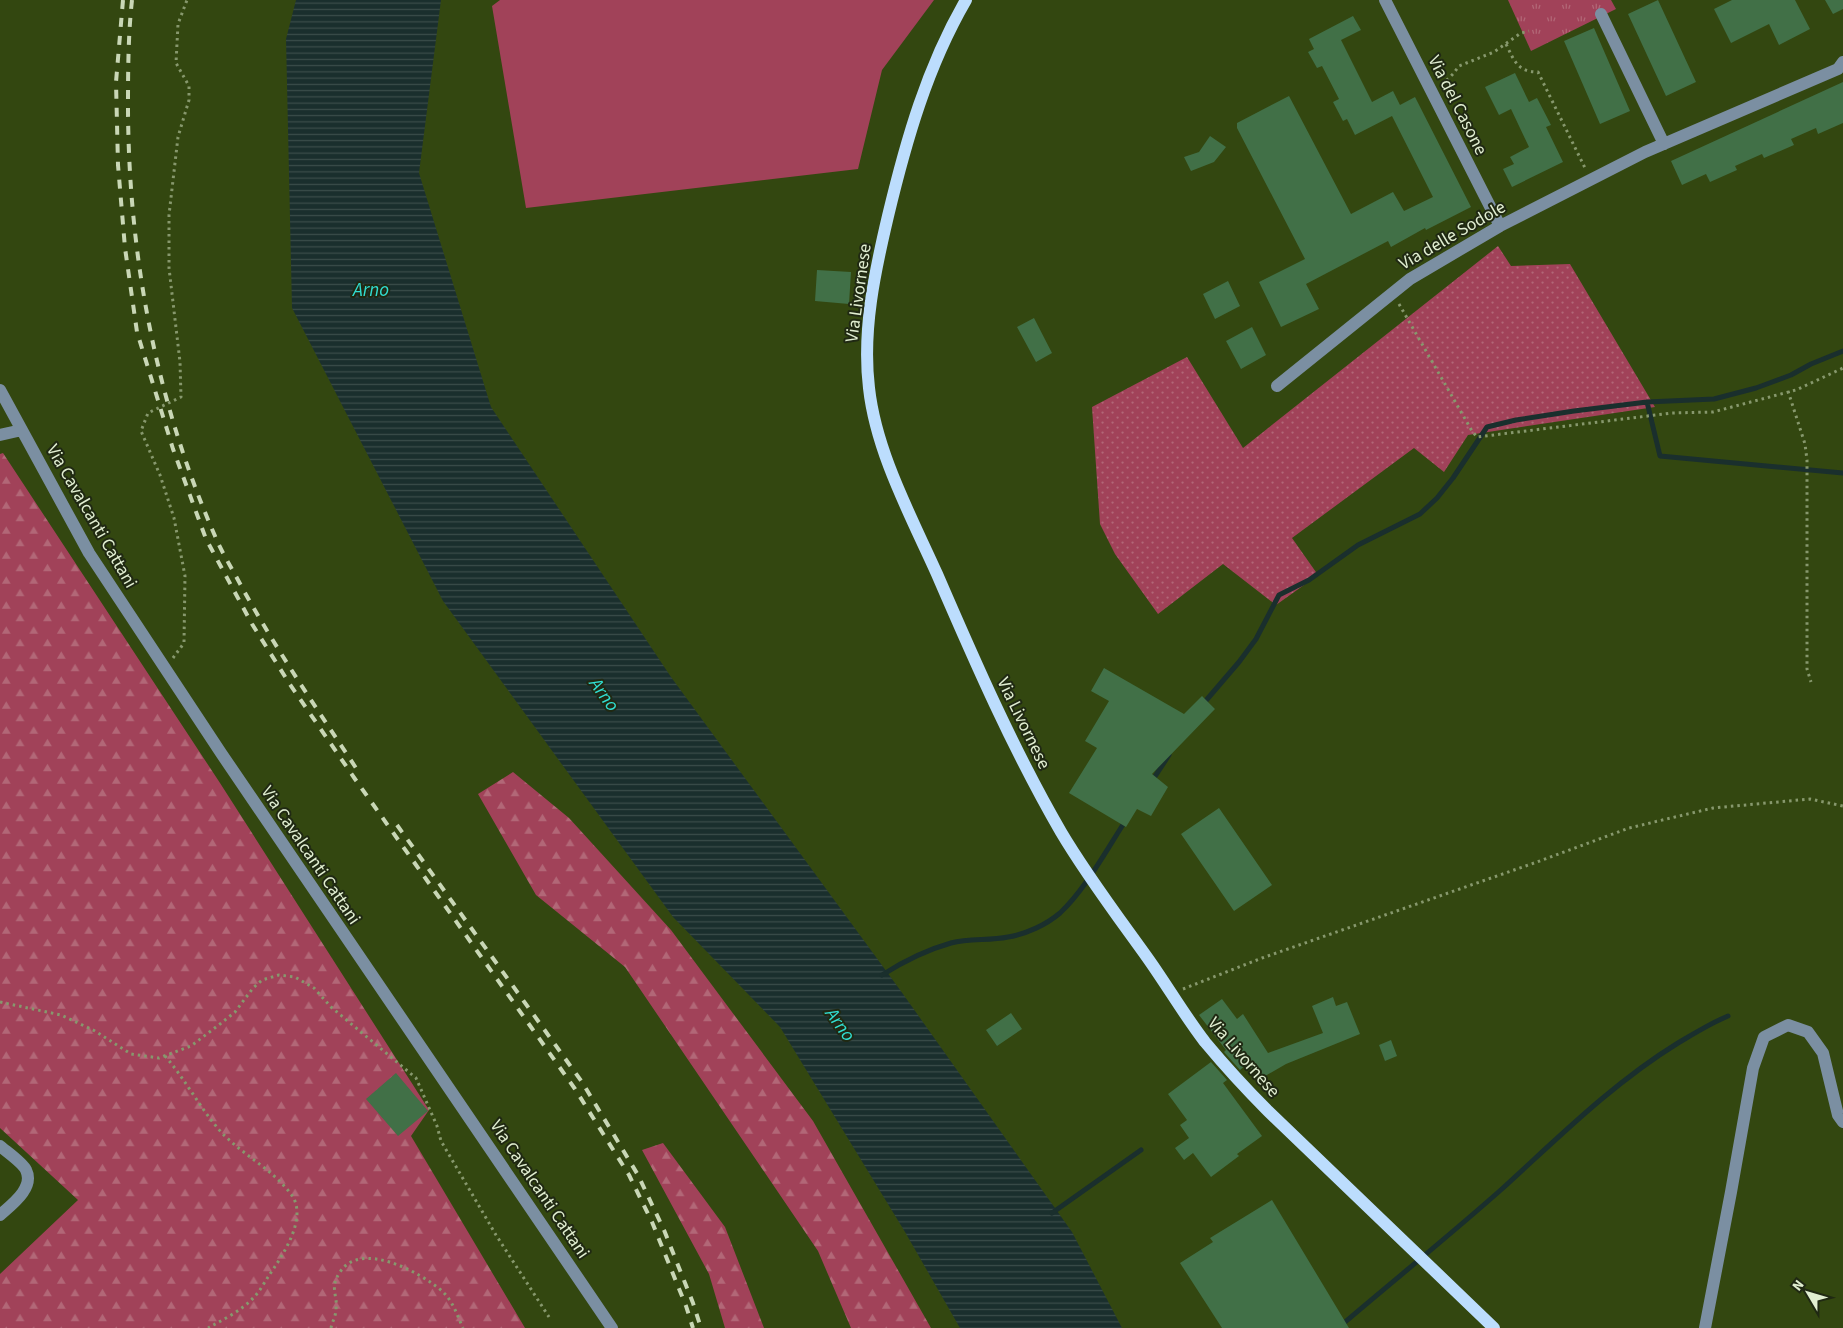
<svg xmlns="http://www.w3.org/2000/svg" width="1843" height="1328" font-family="'Source Sans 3',sans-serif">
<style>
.grass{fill:url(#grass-dots)}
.forest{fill:url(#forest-firs)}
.park{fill:url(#park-tufts)}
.pitch{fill:#a14259}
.water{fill:url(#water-rules)}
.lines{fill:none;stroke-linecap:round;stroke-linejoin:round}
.stream{stroke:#1a2f2d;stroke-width:5}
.building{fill:#417047}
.path{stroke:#87986d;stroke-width:3;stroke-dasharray:2.5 4;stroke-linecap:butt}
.minor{stroke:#7b8fa2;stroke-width:12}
.major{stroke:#bcddfd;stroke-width:12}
.rail{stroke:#c9d7b6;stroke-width:4;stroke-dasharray:9 9;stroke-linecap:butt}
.labels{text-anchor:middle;stroke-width:4;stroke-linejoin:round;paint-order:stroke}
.street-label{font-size:18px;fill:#e1eed1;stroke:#202913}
.water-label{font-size:19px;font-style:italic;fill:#31ded2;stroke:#202913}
</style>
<defs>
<pattern id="grass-dots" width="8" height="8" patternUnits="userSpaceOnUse" patternTransform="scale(1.25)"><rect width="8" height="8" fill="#a14259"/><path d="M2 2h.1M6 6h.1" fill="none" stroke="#b26777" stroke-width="1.8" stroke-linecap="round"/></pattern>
<pattern id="forest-firs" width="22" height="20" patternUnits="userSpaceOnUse" patternTransform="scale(1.25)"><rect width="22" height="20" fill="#a14259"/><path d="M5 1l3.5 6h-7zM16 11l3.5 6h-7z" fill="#b26777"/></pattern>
<pattern id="park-tufts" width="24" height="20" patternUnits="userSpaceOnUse" patternTransform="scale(1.25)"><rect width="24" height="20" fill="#a14259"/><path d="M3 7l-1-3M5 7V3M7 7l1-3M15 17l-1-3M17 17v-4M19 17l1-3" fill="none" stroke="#b26777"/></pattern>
<pattern id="water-rules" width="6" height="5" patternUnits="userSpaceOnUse" patternTransform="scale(1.25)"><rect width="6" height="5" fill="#1a2f2d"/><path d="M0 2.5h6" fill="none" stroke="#3b4d4a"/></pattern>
</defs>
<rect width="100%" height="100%" fill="#334710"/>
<path class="grass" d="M1498,246L1511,266L1570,264L1655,407L1468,435L1444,472L1414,448L1292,538L1318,575L1276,605L1223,564L1158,614L1115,554L1100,524L1092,407L1187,357L1243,448Z"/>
<path class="forest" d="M3,453L220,783L429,1110L411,1136L525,1328H0V1274L78,1200L0,1128V454Z
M513,772L569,818L671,930L813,1121L931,1328H851L818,1251L625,967L536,895L478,794Z
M663,1143L725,1227L764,1328H725L709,1274L642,1150Z"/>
<path class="park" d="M1508,0H1611L1616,9L1531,51Z"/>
<path class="pitch" d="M500,0H934L882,70L858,169L526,208L492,6Z"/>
<path class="water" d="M296,0H441L419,173L491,407L671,677L903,994L1072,1232L1122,1328H960L905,1232L780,1027L673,917L443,601L292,308L286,39Z"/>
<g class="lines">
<path class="stream" d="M1647,402L1660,456L1843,473
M1203,704L1239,662L1256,639L1279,595L1309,580L1358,545L1420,514L1437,498L1453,478L1487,427L1516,420L1574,411L1647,402L1714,399L1756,388L1791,375L1811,364L1843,351
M1152,781L1169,755
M882,975C904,961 926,950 951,943C970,938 989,941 1008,937C1026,934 1046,925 1060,913C1085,890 1107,849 1126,820
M1052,1213L1141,1150
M1338,1328C1393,1281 1449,1236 1503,1188C1559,1137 1613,1083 1678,1043C1695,1033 1711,1023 1728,1016"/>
</g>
<path class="building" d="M1658,0L1696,82L1666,96L1628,14Z
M1732,0H1795L1810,29L1779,45L1769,24L1731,43L1714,9Z
M1825,0H1843V9L1833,14Z
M1353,16L1361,30L1341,40L1372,102L1393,91L1400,105L1415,97L1471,207L1426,230L1425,228L1391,247L1388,241L1306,284L1319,309L1281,327L1259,282L1305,259L1237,128V123L1289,96L1351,214L1393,192L1404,211L1433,197L1392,116L1355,135L1347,119L1343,121L1333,102L1339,99L1322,66L1317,68L1308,52L1314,49L1309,39Z
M1594,28L1630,111L1600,124L1564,41Z
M1515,73L1529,102L1537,98L1551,125L1546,127L1563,162L1512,187L1503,169L1514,164L1510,157L1529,147L1511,109L1499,115L1485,87Z
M1843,82V123L1818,134L1816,128L1791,139L1794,145L1764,158L1762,154L1735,166L1737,170L1710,182L1706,174L1682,185L1671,161Z
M1210,136L1226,147L1214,162L1191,171L1184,157L1199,152Z
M817,270L851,272L849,304L815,301Z
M1228,281L1240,306L1215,319L1203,294Z
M1034,318L1052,353L1036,362L1017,327Z
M1252,327L1266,355L1241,369L1226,341Z
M1104,668L1184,714L1202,696L1215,709L1152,774L1168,787L1151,816L1137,809L1126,827L1069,793L1097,748L1085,741L1109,701L1091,691Z
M1219,808L1272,885L1234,911L1181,834Z
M1333,997L1336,1006L1347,1002L1360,1034L1286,1064L1260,1079L1247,1064L1240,1070L1224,1052L1226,1050L1199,1015L1222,999L1237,1019L1243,1014L1268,1053L1323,1033L1312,1006Z
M1011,1013L1022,1029L997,1046L986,1030Z
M1391,1040L1397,1056L1385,1061L1379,1045Z
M1211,1062L1227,1080L1223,1083L1262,1136L1237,1154L1239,1156L1211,1177L1193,1153L1184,1160L1175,1148L1189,1138L1180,1125L1187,1120L1168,1094Z
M396,1073L428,1111L398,1136L366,1099Z
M1272,1200L1349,1328H1222L1180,1263L1213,1242L1210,1238Z"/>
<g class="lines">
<path class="path" d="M1506,44C1514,60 1517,72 1538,72L1585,168
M1442,85L1453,74L1459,66L1494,52L1521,33L1529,31
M1399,304L1472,431L1477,437L1672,413L1713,412L1796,390L1843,368
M1788,391L1805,444L1807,460V669L1811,682
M173,658L184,643L185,576L174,518L160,475L141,431L148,413L181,397L180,362L169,268V215L178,137L189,100V86L176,63L178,24L187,0
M1183,989L1262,958L1537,862L1629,828L1713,808L1810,799L1843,806
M0,1002L61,1015L95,1031L131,1054L159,1058L191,1046L220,1024L235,1012L253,988L262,980L279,975L295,977L314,988L331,1007L416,1078L437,1126L441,1141L496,1235L549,1317
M165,1056C186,1080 201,1110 222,1133C243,1155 272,1169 291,1194C309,1218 282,1256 268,1277C264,1283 260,1291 255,1296C243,1310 224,1319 208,1328
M331,1328C332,1322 336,1316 336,1309C338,1295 329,1288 340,1272C361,1240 420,1272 442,1291C453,1301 457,1315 463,1328"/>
<path class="minor" d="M1385,0L1500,226
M1601,14L1664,144
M1277,386L1410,279L1500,226L1645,152L1838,69L1843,62
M0,390L89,553L221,753L612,1328
M0,435L22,430
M0,1146C7,1152 23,1163 26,1170C35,1188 11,1205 0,1215
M1705,1328L1731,1192L1753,1068L1764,1037L1788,1025L1808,1032L1823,1053L1838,1115L1843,1122"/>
<path class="major" d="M966,0C927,67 906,141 888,216C875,271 862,330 869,388C876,452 911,516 937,574C975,662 1013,749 1061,832C1087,876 1119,918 1149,960C1168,987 1185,1016 1205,1042C1225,1066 1246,1089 1268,1111L1494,1328"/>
<path class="rail" d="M123,0L116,82L118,165L125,248L137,332L173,449L206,539L252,624L289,683L355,779L575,1089L629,1175L652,1222L686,1306L693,1328
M132,0C128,36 128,74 128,111C129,257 156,401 215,536C221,551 230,565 238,580C273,645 315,706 356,768
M397,825L582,1082L638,1175L664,1230L693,1303L701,1328"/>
</g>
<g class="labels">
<g class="street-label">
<text transform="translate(1458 105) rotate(63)" y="6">Via del Casone</text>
<text transform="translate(1452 235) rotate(-30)" y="6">Via delle Sodole</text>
<text transform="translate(858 293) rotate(-82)" y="6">Via Livornese</text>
<text transform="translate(92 516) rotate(60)" y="6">Via Cavalcanti Cattani</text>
<text transform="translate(1024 723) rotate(64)" y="6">Via Livornese</text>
<text transform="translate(311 855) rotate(56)" y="6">Via Cavalcanti Cattani</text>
<text transform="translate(1244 1057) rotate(49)" y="6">Via Livornese</text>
<text transform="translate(540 1189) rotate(56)" y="6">Via Cavalcanti Cattani</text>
</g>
<g class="water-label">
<text x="371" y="296">Arno</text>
<text transform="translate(605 694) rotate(54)" y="7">Arno</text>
<text transform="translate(841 1024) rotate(54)" y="7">Arno</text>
</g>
</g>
<g transform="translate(1808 1293) rotate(308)" stroke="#202913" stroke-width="4" paint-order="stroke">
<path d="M0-4L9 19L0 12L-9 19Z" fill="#e1eed1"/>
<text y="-8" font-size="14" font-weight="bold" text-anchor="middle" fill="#e1eed1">N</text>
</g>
</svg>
